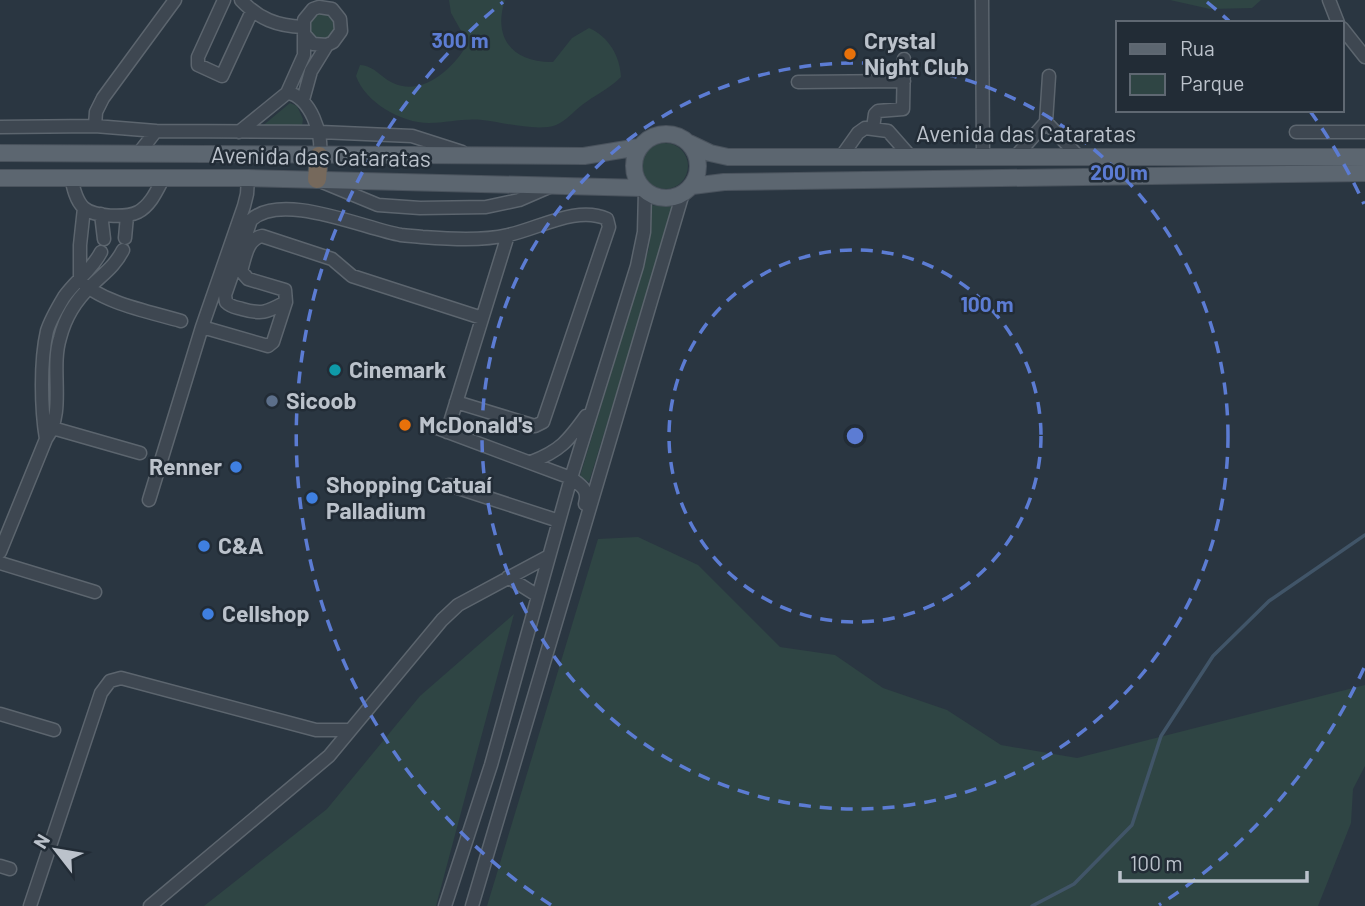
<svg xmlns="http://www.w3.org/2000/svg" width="1365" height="906" font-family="Barlow,sans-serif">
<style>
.green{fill:#2f4544}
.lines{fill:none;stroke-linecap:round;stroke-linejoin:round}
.stream{stroke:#415568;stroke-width:3.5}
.minor-casing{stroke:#5c656e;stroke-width:15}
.major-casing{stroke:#4a535d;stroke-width:18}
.highway-casing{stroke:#48525b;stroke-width:20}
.minor{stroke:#3e4751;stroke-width:12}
.major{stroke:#5c6670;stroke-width:16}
.highway{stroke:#76695c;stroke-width:18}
.ring{fill:none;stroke:#5c7cd3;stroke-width:3.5;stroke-dasharray:12 9}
.food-dot{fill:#e8710a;stroke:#222c36;stroke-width:2.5}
.culture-dot{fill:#0f9aa8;stroke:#222c36;stroke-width:2.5}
.service-dot{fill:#5c6f8a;stroke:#222c36;stroke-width:2.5}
.shop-dot{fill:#3f7fe0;stroke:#222c36;stroke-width:2.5}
.labels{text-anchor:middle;stroke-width:5;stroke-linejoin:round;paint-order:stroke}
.poi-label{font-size:23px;font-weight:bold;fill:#bbc2cb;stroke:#222c36;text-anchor:start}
.street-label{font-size:23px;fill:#bbc2cb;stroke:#222c36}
.centre{fill:#5c7cd3;stroke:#222c36;stroke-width:3.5}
.ring-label{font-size:21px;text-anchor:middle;font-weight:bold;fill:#5c7cd3;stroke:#222c36;stroke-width:5;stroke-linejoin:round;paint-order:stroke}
</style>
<rect width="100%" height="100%" fill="#2a3641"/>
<path class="green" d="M449,0H505C492,39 514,63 553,62L572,38L589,28C609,37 620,56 621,77C609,89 595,95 582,105C574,111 566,121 556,125C537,132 502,122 482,120C464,118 447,123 429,123C401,123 365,102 356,76L360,65C375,66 380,77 393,83C423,97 454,68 468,43L451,13Z
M1170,0H1261L1252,8L1210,9Z
M310 26a13 13 0 1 1 26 0a13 13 0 1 1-26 0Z
M290,103L297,106L303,119L302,126L260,128Z
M642 166a23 23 0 1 1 46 0a23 23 0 1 1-46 0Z
M675,203L589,482L580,476L649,248L651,222L648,205L663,206Z
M638,537L698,565L780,647L835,655L883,688L947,710L1001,745L1077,758L1365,685V766L1353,789L1351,823L1318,906H487L598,539Z
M514,614L436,906H204L327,809L420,696Z"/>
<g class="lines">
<path class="stream" d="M1032,906L1074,884L1132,825L1161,736L1213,656L1269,601L1365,535"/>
<defs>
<path id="minor" d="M224,0L198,57V65L222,76L252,11
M241,0C259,19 277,26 303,27
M982,0L983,156
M1329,0L1338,23
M1342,28L1365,57
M798,82L904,81
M287,93L304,55V34
M303,100L311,71L327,45L333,42L341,31L340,19L332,9L319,7L313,9L304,20V34L313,44L327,45
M1046,122L1079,157
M95,126L96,112L103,98L175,0
M0,127L95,126L156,131
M873,128L875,114L878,111L903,109L904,59
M239,132L287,93C309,94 325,137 319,156
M1296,132H1365
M138,154L156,131L320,132L412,136L462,152
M1016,156L1046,122L1049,76
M841,157L858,133L865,128L888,131L910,156
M71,177C73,187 76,201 84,208C94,217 126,218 138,212C151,205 157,190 164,177
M320,181L378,205L420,208L486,207L519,200L549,187
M84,208L80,245V280C101,303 151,312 181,321
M101,214L104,239
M125,238L127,216
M286,302C267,312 263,315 242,309C235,307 231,307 226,302L225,295L251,220C282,191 365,229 401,235C408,236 415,236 422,237C450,239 482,241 508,235C538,229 577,205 607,219L609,227L543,422L535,426L456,402
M202,327L268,346L273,342L286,302L285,290L248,279L241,271C245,258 247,239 262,236L332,259L352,276L482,318
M49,427L140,453
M437,428L571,478C582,486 589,490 585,504
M447,432L508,235
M46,439C41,409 40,361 47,331C50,321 58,307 64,297C75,281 92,270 101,252
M531,462C560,451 568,441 586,416
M449,485L559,521
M149,500L202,327L244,206L247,194L248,178
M0,552L46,439C66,412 50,370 60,338C65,318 76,300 91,286C103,274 115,266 123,250
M0,563L95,592
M508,577L538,596
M0,714L54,730
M0,866L10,869
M30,906L101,693L110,681L121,678L316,730H350
M150,906L329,756L442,620L458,605L549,556
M445,906L491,765L571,478L637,266L644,232L645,191
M472,906L683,193"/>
<path id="major" d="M634 166a32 32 0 1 1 64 0a32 32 0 1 1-64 0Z
M689,143L710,153L728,157H1365
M0,153L584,156L639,147
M0,178H248L642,188
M692,186L724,182L1365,173"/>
<path id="highway" d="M317,179L319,156"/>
</defs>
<use href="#minor" class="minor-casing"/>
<use href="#major" class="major-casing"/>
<use href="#highway" class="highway-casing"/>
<use href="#minor" class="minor"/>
<use href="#major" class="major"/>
<use href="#highway" class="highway"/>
</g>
<g class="ring">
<circle cx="855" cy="436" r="186"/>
<circle cx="855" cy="436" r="373"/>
<path d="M1364 668A559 559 0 0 1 1159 905M551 905A559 559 0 0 1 503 2M1207 2A559 559 0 0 1 1229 21M1310 111A559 559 0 0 1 1364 204"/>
</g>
<g class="food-dot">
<circle cx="850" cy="54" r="7"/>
<circle cx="405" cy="425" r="7"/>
</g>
<circle class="culture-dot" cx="335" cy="370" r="7"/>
<circle class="service-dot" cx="272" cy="401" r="7"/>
<g class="shop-dot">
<circle cx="236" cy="467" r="7"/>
<circle cx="312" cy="498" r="7"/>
<circle cx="204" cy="546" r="7"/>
<circle cx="208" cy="614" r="7"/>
</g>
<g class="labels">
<g class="poi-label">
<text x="864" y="49">Crystal<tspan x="864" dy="26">Night Club</tspan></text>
<text x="349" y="378">Cinemark</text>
<text x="286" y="409">Sicoob</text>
<text x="419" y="433">McDonald's</text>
<text x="222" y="475" text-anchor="end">Renner</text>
<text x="326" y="493">Shopping Catuaí<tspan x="326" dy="26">Palladium</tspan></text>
<text x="218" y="554">C&amp;A</text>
<text x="222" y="622">Cellshop</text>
</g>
<g class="street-label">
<text x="1026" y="142">Avenida das Cataratas</text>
<text transform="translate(321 157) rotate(1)" y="8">Avenida das Cataratas</text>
</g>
</g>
<circle cx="855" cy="436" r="10" class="centre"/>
<g class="ring-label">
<text x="460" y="48">300 m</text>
<text x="1119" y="180">200 m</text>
<text x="987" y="312">100 m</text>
</g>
<rect x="1116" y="21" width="228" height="91" fill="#222c36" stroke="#5f6872" stroke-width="2"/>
<rect x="1130" y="44" width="35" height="10" fill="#5c6670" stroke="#5f6872" stroke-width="2"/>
<text x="1180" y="56" font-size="21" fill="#bbc2cb">Rua</text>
<rect x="1130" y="74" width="35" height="21" fill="#2f4544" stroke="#5f6872" stroke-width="2"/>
<text x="1180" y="91" font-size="21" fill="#bbc2cb">Parque</text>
<g transform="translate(56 850) rotate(301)" stroke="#222c36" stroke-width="5" paint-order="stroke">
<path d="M0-5L12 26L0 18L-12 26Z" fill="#bbc2cb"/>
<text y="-10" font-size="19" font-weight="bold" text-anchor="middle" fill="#bbc2cb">N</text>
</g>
<path d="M1120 871v10h187v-10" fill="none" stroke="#bbc2cb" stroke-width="3.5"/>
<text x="1130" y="871" font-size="21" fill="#bbc2cb" stroke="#222c36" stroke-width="5" paint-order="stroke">100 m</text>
</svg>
